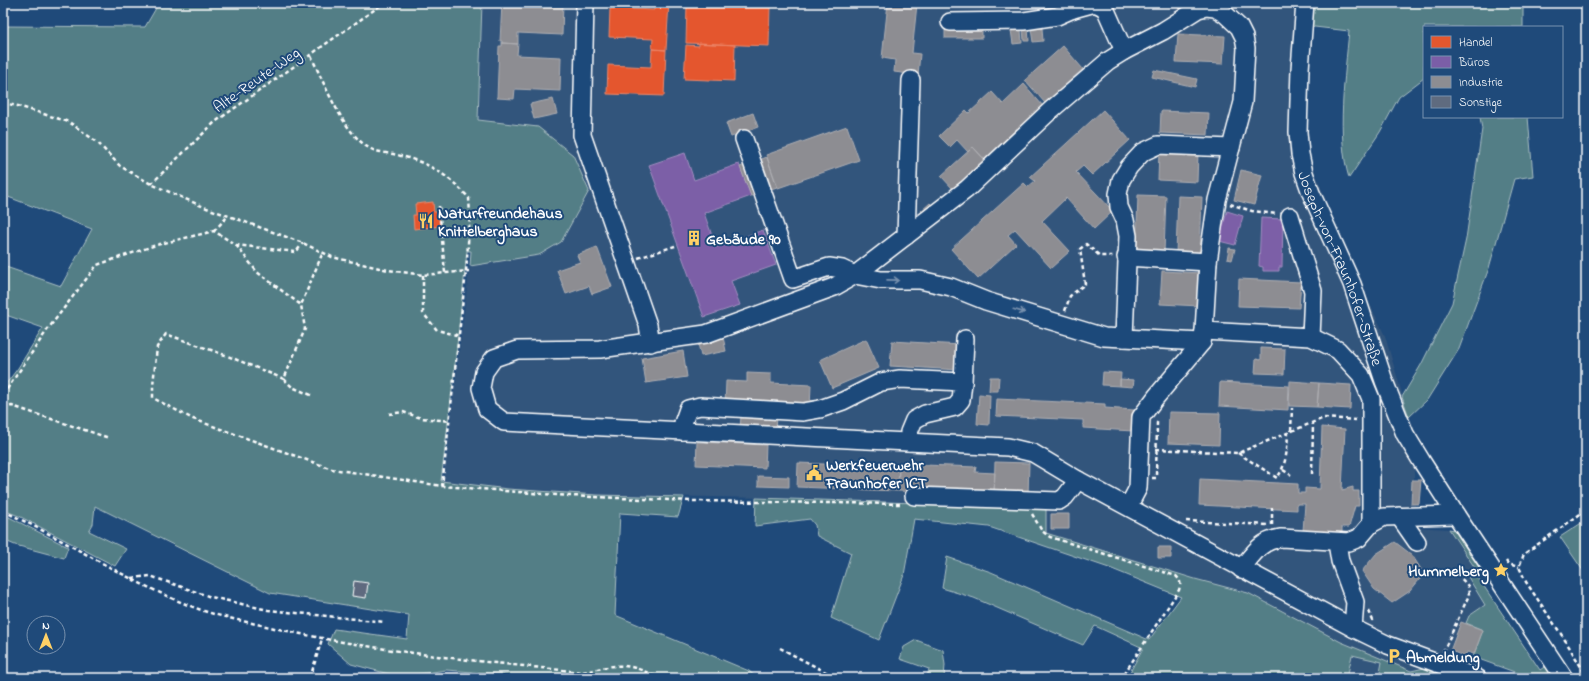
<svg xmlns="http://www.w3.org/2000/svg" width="1589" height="681" font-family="'Indie Flower',sans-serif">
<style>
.built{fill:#32547c}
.green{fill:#537e86;stroke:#a9bec2}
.shops{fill:#e4572e;stroke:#ec896d}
.offices{fill:#7b5ea7;stroke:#a38ec1}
.industry{fill:#8d8d92;stroke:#afafb3}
.building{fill:#5f6b7f;stroke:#fff}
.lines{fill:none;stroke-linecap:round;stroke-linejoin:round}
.minor-casing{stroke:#fff;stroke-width:20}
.path{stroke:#fff;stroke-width:2.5;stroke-dasharray:4 3;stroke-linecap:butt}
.minor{stroke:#1f4a7a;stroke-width:17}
.oneway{stroke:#7992af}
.labels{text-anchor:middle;stroke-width:4;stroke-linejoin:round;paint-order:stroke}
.street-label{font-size:16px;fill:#fff;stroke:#1f4a7a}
.poi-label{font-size:16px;font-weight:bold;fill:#fff;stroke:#1f4a7a;text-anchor:start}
</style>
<rect width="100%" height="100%" fill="#1f4a7a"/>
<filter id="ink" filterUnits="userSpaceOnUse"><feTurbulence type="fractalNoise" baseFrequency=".025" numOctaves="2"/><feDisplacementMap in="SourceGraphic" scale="8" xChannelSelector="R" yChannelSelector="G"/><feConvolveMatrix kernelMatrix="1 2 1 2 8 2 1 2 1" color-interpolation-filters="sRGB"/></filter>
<g filter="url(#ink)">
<path class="built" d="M482,3H1308L1304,133L1315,172L1346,253L1385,336L1409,417L1405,438L1423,469L1414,471V480H1421L1419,504H1415V527L1449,529L1477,571L1468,578L1485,605L1469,616L1483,630L1474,654L1467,652L1465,656L1446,649L1440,664L1458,678H1140L1130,672L1143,648L1195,579L1046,533L1045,507L819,499L597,495L508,489L443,481L469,271L477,175Z"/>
<path class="green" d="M159,3H482L478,120L538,127L573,155L589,191L561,242L539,255L470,266L471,251H467L454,374L441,481L508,489L597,495L684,497L678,517L620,513L615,615L749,671L757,678H525L500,674L446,670L400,677L351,664L328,644L334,629L407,639L409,615L270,593L95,506L93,524L89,531L126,549L115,566L19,516L3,510V388L18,368L43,328L3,314V266L61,286L92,229L3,195V26L145,27Z
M1308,3H1523V27H1424V78L1399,97L1380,132L1349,178C1336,135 1345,76 1349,31L1306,26Z
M1480,117H1528L1533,176L1514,179L1489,268L1459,349L1427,400L1409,417L1402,397L1421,365L1452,303L1466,239L1482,129Z
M756,498L1046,507V533L1195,579L1248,593L1341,642L1375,656L1411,671L1429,667L1459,678H1379L1382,662L1352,655L1347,678H1140L1130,672L1143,648L1095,626L1083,645L974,598L942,588L947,557L991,572L1149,640L1181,597L1112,569L989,527L914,519L904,575L879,640L831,618L851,553L817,536L815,525L810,519L755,526Z
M3,514L68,547L64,558L15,545L3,540Z
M1583,522L1586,527V575L1560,537Z
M1449,529L1454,530L1482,572L1477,576L1540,670L1547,665L1554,678H1531L1473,657L1483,630L1466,623L1469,616L1485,605L1468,577L1477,571Z
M916,640L943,650L945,665L944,678H927L929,669L900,659L904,647Z"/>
<path class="shops" d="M654,3H669L666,50L652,49L653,39L609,37L610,8L654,10Z
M687,3L770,5L769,46L686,43Z
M699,43L735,45L734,81L684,79L686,45L699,46Z
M652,49L666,50L664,96L607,94L608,65L651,67Z
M433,202L434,212H438L440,226L414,229L413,215H416L415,204Z"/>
<path class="offices" d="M685,153L694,180L739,164L751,196L704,213L716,247L763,230L776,265L731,281L740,305L704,317L649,165Z
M1227,211L1243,216L1235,245L1219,241Z
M1261,218L1283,219L1282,267H1279V271H1263V267L1259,266Z"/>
<path class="industry" d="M502,3H563L562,35L518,33V44L502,43V41H500Z
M888,3L917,4L912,53L920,54L918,75L894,72L895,60L882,58Z
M1175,3H1189L1179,9Z
M945,26H982V38H945Z
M1023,28H1028L1029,41H1024Z
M1042,28L1043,41L1033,42L1031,29Z
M1011,30H1021L1022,43L1013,44Z
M1178,34L1225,36L1223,64L1176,62Z
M502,43L518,44L517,55L561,57L560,91L515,89L514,99L497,98L499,46H502Z
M1063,46L1083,69L1045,103L1025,80Z
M1154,70L1197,79L1195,87L1152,77Z
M1024,84L1043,106L985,160L973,147L968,152L957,140L950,147L939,136L966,110L969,113L992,92L1003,104Z
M553,99L557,114L534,119L530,104Z
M1103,110L1130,140L1092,175L1083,166L1076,172L1113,211L1094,229L1066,198L1042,221L1070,251L1051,268L1015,229L1008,235L1016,244L978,279L951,249L1024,183L1028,187L1035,181L1030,177Z
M1161,111L1209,113L1208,135L1160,133Z
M753,113L758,127L731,137L726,123Z
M847,126L859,160L778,188L766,155Z
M973,147L985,160L953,189L941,176Z
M1159,152L1198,153L1197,182L1158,180Z
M767,157L777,187L751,196L740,167Z
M1241,170L1262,175L1254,205L1234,200Z
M1138,195L1166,196L1164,253L1136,252Z
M1178,196L1202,197L1200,254L1176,253Z
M930,203L934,207L925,216L921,211Z
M597,247L612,287L592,294L589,286L566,294L557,270L580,262L577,255Z
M1229,248L1235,249L1232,260L1227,259Z
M1162,271L1201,273L1200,306L1160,304Z
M1239,279L1301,282L1299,308L1238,306Z
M723,337L726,351L701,356L698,344Z
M866,339L879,368L832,388L820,360Z
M892,341L961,345L959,370L890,366Z
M1261,348L1285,349L1284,374L1255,373L1256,359L1261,360Z
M683,351L687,377L646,383L642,358Z
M1103,372L1121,373L1120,386L1102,385Z
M747,373L771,374V383L811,385L810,409L725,405L726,381L747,382Z
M990,377H999L998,391H989Z
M1120,379L1134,380L1133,387L1120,386Z
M1290,381L1319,383L1317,407L1289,406Z
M1220,382L1289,386L1288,410L1219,406Z
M1319,383L1351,385L1350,409L1317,407Z
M979,394L990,395L989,425L977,424Z
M997,399L1105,404V408L1134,410L1133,431L1083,428V420L996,416Z
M1169,412L1220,413L1219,445L1168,443Z
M741,416L776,417L775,430L740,428Z
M1322,427L1345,429L1342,490L1353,487V491H1359V506H1355L1349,527H1342V533L1303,531L1305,504H1297V510L1199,505L1200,479L1298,484V493H1305V488L1320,489Z
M697,442L766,445L765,468L696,465Z
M995,462L1029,463L1028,496L994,494Z
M798,463L899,467L898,491L797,487Z
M899,464L976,467L975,472L995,473L994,494L898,491Z
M758,476L789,477V487L758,486Z
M1412,480H1421L1419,504H1411Z
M1051,514H1069V529H1051Z
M1395,542L1412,555L1424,574L1410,591L1392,603L1374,589L1362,571L1376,554Z
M1158,547H1171V558H1158Z
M1461,622L1483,630L1474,654L1467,652L1465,656L1450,651Z"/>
<path class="building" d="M354,581L368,583L366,598L352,596Z"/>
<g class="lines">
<defs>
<g id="minor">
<path d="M585,3L582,135L648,325L651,343"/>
<path d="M1072,3L1073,9L1095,3L1105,8L1124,51"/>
<path id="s1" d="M1305,3L1300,69L1298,132L1300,154L1304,173L1311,193L1352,284L1384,381L1405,434L1422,462L1456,515L1564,678"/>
<path d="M950,22L1024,21L1057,16L1073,9"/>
<path d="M744,139L793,279L829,267L842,269L855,275L881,280H920L951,287L986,301L1104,337L1202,342"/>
<path d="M1290,216L1313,291L1311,337"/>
<path d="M906,236L911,80"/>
<path d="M1126,257L1208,262"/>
<path d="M1204,331L1311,337L1338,350L1361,375L1371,399V524"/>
<path d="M1124,338L1128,236L1125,220L1119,207L1118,194L1121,180L1129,167L1143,152L1158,145L1231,148"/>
<path d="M963,382L965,339"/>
<path d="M682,431L683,423L688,409L700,406L803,412L820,409L843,401L881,382L900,379L963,382L961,400L955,407L925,414L914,420L909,432V442"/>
<path d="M914,496L1059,501L1065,497L1078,480"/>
<path d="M1128,507L1078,480L1033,453L1008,447L504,422L487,409L481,388L484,372L494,358L517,350L600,349L706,334L834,287L855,275L967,189L1051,110L1108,61L1124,51L1163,31L1198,9L1206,7L1215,8L1225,14L1239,27L1244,37L1246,48L1243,102L1217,200L1208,262L1204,331L1202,342L1156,397L1141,417L1138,488L1128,507L1353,628L1388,645L1477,678"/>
<path d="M1399,516L1417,542"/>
<path d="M1337,543L1340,561L1355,602L1353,628"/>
<path d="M1241,569C1254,553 1260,541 1281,538L1349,542L1359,538L1371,524L1384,517L1456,515"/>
</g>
</defs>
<use href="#minor" class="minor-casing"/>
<path class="path" d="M311,56C324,83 344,135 371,149C379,153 392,153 401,156C430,163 449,176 469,198L470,215L466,272L442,486
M3,103L18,106L69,122L97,142L120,166L151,184L204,207L303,243L332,257L388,270L423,275L469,271
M151,184L215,122L384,3
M1230,204L1252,211L1277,214
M439,206L445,273
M214,231L228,216
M236,245L257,272L301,305
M638,258L678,245
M423,275V313L437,330L460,336
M1065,311L1070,296L1085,284L1080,249L1086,244L1100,256H1113
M284,379L225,355L166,334L157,347L153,385V398L193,419L332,469L442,486L569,496L693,501L903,504
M3,395L48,329L97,265L156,245L214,231L236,245L296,252L303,243
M311,395L292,387L284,379L305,329L301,305L323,252
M3,407L12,406L109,438
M389,414L403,412L421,418L450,421
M1291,431L1292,408
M1156,449L1238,453L1324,418L1358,420
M1238,453L1277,478C1287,464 1287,449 1288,433
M1283,470L1291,475
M1312,474L1313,423
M1152,478H1156L1157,423L1159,420
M1586,510L1524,554L1519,567L1526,582L1565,640L1586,675
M3,511C71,542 133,586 204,611C225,618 248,622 270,627C371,651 476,661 580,672C590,672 598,668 607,667C626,663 642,669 658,678
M1032,514L1042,531L1050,537L1176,576C1181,581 1181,583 1179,590L1126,671V678
M1186,521L1269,525
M1272,525V508
M1506,561L1508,564L1519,567
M132,578L150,576L211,597L268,610L385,622
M1369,611L1374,623
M780,648L837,678
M1443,652L1469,595L1468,586L1460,577
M310,678L322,639"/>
<use href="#minor" class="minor"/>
</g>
<defs><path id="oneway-shaft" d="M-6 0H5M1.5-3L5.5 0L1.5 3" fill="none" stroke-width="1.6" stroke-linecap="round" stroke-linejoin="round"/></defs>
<g class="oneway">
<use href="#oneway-shaft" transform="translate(893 280) rotate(1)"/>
<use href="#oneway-shaft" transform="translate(1019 311) rotate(16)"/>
</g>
</g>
<defs>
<symbol id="restaurant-bare" viewBox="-9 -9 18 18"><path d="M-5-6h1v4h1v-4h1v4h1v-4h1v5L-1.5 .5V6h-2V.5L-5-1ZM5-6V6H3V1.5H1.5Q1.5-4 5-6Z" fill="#ffd166" stroke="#1f4a7a" stroke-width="2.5" paint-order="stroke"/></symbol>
<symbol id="building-bare" viewBox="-9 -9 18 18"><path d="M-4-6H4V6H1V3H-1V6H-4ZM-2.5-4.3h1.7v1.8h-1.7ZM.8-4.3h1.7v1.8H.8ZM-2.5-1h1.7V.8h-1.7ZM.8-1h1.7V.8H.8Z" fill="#ffd166" stroke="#1f4a7a" stroke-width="2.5" paint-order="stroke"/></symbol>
<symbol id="civic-bare" viewBox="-9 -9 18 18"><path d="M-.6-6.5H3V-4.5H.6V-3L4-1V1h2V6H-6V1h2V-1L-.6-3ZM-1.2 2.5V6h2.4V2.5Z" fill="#ffd166" stroke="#1f4a7a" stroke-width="2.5" paint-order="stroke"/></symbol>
<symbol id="sight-bare" viewBox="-9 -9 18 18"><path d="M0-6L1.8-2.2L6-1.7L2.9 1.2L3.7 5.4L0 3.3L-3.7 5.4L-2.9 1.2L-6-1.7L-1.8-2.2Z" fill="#ffd166" stroke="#1f4a7a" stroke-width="2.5" paint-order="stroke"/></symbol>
<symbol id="parking-bare" viewBox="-9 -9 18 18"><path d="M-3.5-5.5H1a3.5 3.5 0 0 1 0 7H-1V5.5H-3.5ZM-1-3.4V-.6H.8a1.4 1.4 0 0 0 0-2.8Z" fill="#ffd166" stroke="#1f4a7a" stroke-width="2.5" paint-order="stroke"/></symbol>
</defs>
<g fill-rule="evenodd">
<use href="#restaurant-bare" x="415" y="210" width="22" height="22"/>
<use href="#building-bare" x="683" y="227" width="22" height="22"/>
<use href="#civic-bare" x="803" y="462" width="22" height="22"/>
<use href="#sight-bare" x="1490" y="559" width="22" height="22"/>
<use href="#parking-bare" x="1383" y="645" width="22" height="22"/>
</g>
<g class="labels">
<g class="street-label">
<text transform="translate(256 79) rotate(-35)" y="6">Alte-Reute-Weg</text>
<text dy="6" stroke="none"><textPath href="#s1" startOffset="273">Joseph-von-Fraunhofer-Straße</textPath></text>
</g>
<g class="poi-label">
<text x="438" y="218">Naturfreundehaus<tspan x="438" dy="18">Knittelberghaus</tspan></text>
<text x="706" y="244">Gebäude 90</text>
<text x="826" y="470">Werkfeuerwehr<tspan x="826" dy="18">Fraunhofer ICT</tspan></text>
<text x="1489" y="576" text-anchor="end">Hummelberg</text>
<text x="1406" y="662">Abmeldung</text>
</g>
</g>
<rect width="1589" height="681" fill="none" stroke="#1f4a7a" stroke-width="16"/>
<rect x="8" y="8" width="1573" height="665" fill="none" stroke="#fff" stroke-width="1.5" filter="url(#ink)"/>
<rect x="1423" y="26" width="140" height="92" fill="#1f4a7a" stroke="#7992af"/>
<rect x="1431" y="36" width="20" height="12" fill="#e4572e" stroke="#7992af"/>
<text x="1459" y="46" font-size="12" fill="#ffffff">Handel</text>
<rect x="1431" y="56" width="20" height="12" fill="#7b5ea7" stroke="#7992af"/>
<text x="1459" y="66" font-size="12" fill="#ffffff">Büros</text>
<rect x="1431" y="76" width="20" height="12" fill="#8d8d92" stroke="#7992af"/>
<text x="1459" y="86" font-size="12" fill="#ffffff">Industrie</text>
<rect x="1431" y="96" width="20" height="12" fill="#5f6b7f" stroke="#7992af"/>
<text x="1459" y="106" font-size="12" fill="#ffffff">Sonstige</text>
<g transform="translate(46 635)"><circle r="19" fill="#1f4a7a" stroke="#7992af"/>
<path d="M0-3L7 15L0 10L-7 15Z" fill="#ffd166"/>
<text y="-6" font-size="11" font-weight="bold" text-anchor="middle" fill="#ffffff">N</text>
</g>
</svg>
